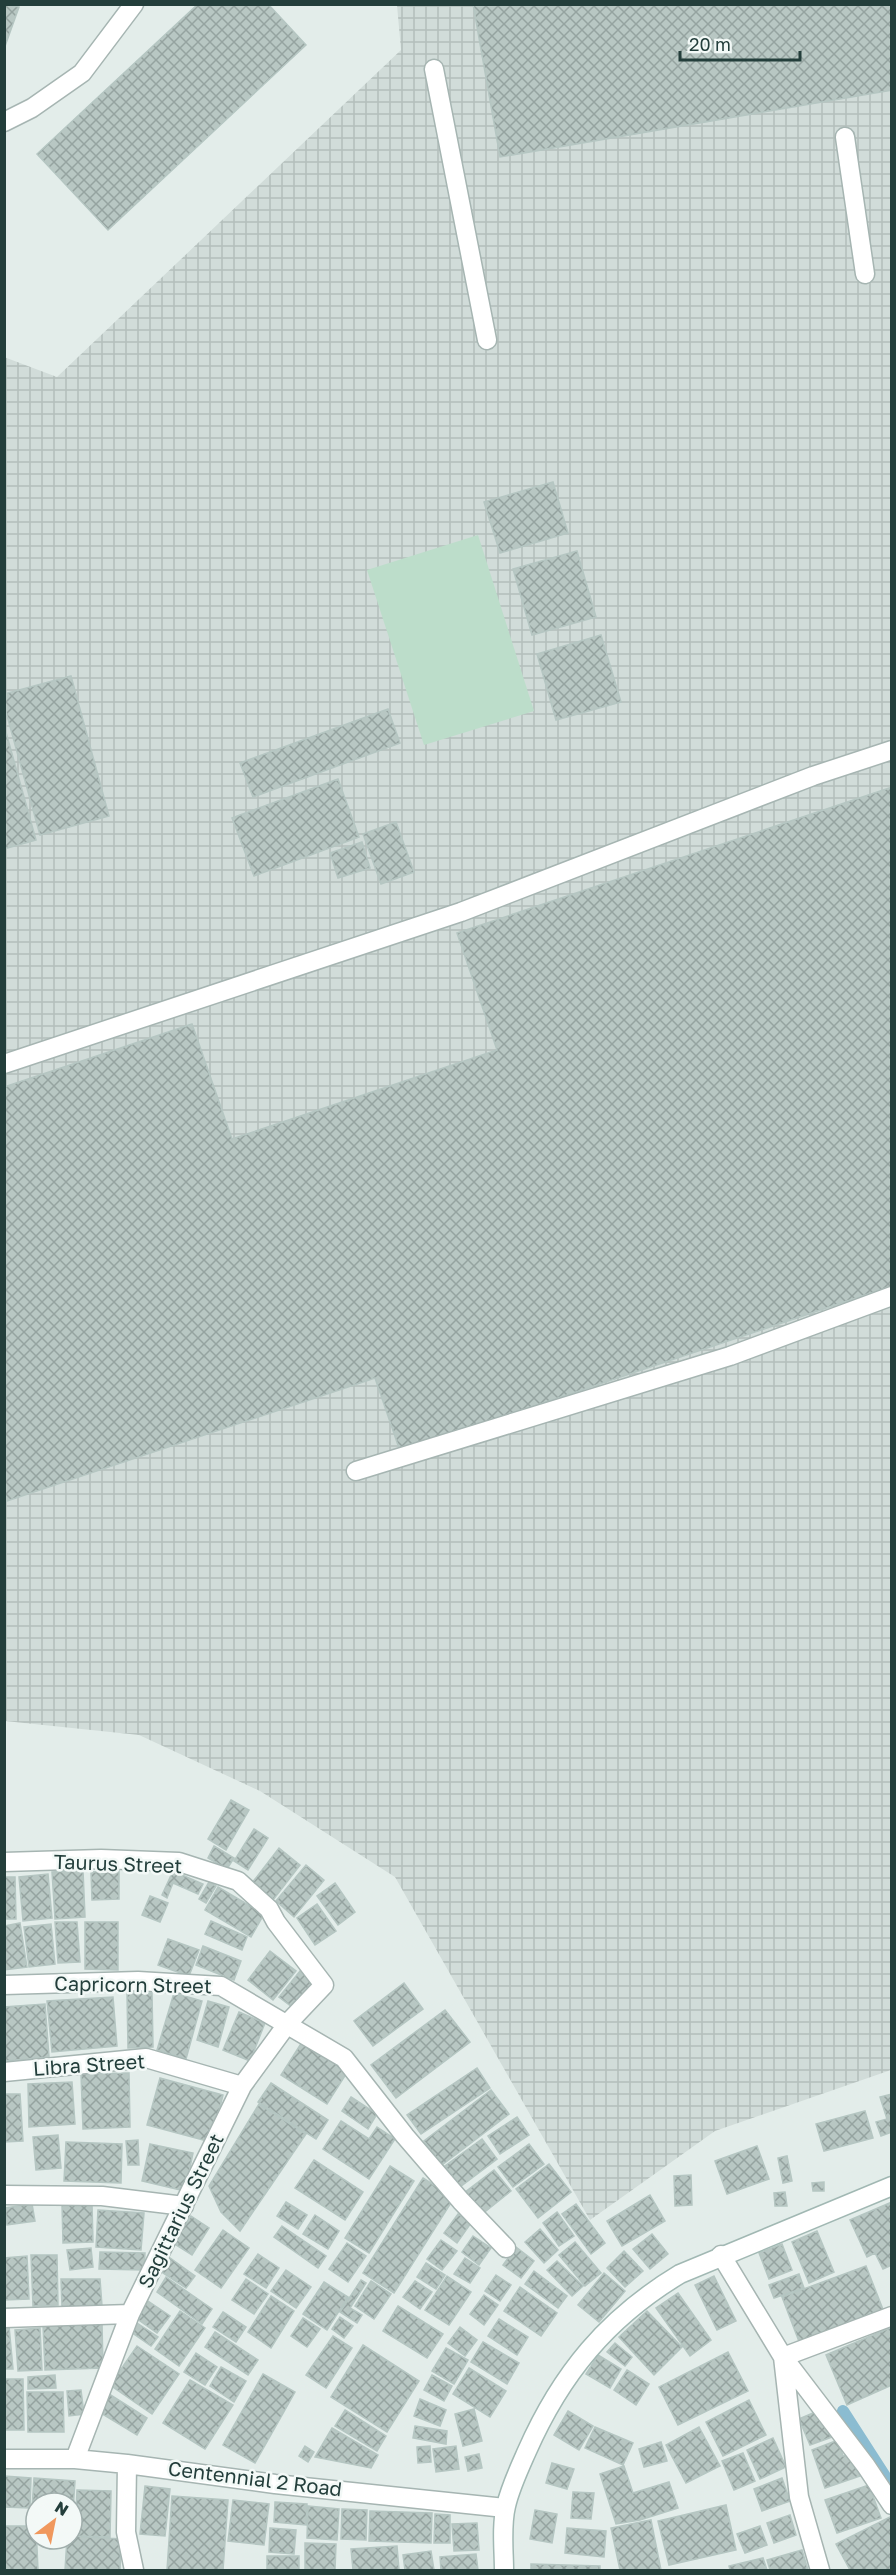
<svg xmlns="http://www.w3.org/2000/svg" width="896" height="2575" font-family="'Golos Text',sans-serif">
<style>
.industrial{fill:url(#industrial-grid)}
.pitch{fill:#bcddca}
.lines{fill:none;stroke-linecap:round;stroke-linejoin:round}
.stream{stroke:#8bbcd1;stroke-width:12}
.building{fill:url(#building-cross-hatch);stroke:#b5c6c2;stroke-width:1.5}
.lane-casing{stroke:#a6b5b2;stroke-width:21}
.street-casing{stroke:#a6b5b2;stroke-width:21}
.secondary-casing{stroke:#a1b8b3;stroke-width:21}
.lane{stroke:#fff;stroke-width:18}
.street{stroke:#fff;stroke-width:18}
.secondary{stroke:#fff;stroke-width:18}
.labels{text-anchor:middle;stroke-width:5;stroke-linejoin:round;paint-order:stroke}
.street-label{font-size:20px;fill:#233e3b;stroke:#f3f9f7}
</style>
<defs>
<pattern id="industrial-grid" width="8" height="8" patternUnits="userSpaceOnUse" patternTransform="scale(1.5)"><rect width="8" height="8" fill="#d1dcd9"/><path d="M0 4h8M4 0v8" fill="none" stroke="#b3bebb"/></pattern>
<pattern id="building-cross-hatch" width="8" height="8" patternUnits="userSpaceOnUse" patternTransform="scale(1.5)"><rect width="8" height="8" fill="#b8c7c3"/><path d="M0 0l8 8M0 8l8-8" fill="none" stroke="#95a3a0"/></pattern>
</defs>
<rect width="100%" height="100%" fill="#e3edea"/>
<path class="industrial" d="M397,5H891V2070L715,2131L590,2220L395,1877L260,1791L139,1735L5,1721L4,357L57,377L401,50Z"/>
<path class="pitch" d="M478,535L534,711L424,745L367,570Z"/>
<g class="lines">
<path class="stream" d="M843,2411L892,2487"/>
</g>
<path class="building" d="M4,4L19,7L4,49Z
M198,4H268L306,45L108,230L37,154Z
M473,4H892V90L500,157Z
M553,482L568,533L500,553L484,502Z
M577,551L596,617L532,635L513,569Z
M601,635L621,702L556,720L537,654Z
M71,676L109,816L40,835L4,705V694Z
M388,709L400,743L253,797L240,763Z
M4,725L36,840L4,849Z
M338,779L359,837L254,876L232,818Z
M892,787V1286L400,1451L375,1378L4,1502V1087L192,1024L232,1139L497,1050L457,933Z
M396,822L414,872L381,884L363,834Z
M362,842L370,868L338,878L330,853Z
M231,1800L249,1810L226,1850L208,1839Z
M254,1829L268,1838L248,1870L234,1861Z
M214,1846L234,1858L227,1869L208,1858Z
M279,1848L300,1865L273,1900L252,1883Z
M306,1865L324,1880L294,1917L276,1901Z
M83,1870L85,1917L55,1919L52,1872Z
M119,1871V1899L92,1900L91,1872Z
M173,1871L203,1884L198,1894L173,1883L167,1898L162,1895Z
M48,1874L52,1918L23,1921L19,1877Z
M4,1877H15L16,1919H4Z
M209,1882L216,1886L206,1903L199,1899Z
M335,1883L355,1912L338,1925L317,1896Z
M218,1887L264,1914L251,1937L205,1910Z
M150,1896L168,1903L160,1922L142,1915Z
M317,1904L336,1931L315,1945L297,1918Z
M211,1921L247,1937L242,1950L205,1934Z
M55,1922H77L80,1962L58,1963Z
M85,1922H118V1970L85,1969Z
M20,1923L27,1967L4,1970V1926Z
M51,1924L55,1964L29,1967L24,1927Z
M168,1939L199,1950L189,1976L158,1965Z
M203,1946L241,1961L234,1980L196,1965Z
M270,1951L296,1971L273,2000L248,1980Z
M300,1971L317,1984L296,2010L279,1997Z
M404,1983L423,2009L373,2046L354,2021Z
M127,1993H152L153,2047L128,2048Z
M174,1993L202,2001L186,2059L157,2050Z
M113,1997L117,2046L52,2052L47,2001Z
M208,2001L229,2007L218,2047L197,2040Z
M45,2004L49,2057L4,2061V2007Z
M445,2010L470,2042L396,2098L371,2065Z
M239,2012L265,2023L250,2061L223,2050Z
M302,2042L348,2071L327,2104L281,2075Z
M477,2068L490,2088L421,2134L407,2115Z
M129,2073L130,2127L83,2129L81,2074Z
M160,2078L223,2095L211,2142L147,2125Z
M72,2082L75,2124L29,2127L28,2084Z
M271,2083L328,2120L316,2139L258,2102Z
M491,2090L509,2114L442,2165L424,2141Z
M4,2094H20L23,2141L4,2142Z
M892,2094V2132L881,2136L876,2122L887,2119L880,2097Z
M351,2097L377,2114L368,2129L342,2111Z
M259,2104L306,2134L240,2231L221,2212L209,2186Z
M865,2111L873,2138L824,2151L816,2124Z
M517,2117L529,2135L500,2154L488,2136Z
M341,2121L369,2139L377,2127L395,2139L369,2179L323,2149Z
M58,2135L61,2168L36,2170L33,2137Z
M482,2139L497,2159L460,2187L445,2166Z
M138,2140L139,2165H128L126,2141Z
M66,2142L122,2144L121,2183L64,2181Z
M150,2144L193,2153L185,2191L142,2181Z
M529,2144L544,2164L513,2187L498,2167Z
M757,2146L769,2179L727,2194L715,2161Z
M787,2156L792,2181L783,2183L778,2158Z
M314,2160L363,2192L345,2220L295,2188Z
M549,2164L571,2192L538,2218L516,2189Z
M390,2166L414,2181L369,2253L345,2238Z
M494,2170L511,2191L481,2215L464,2193Z
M691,2175L692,2205L675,2206L674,2176Z
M423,2178L454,2198L394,2293L363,2273Z
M824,2182V2191H813L812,2183Z
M785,2192L787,2206H775L774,2193Z
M650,2195L665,2221L622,2246L607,2221Z
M286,2202L307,2215L298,2229L277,2216Z
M892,2202V2265L883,2269L875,2253L867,2257L850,2220Z
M32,2204L35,2221L7,2225L5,2208Z
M92,2204L93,2242L63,2243L62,2205Z
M576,2204L605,2243L591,2254L562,2214Z
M98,2210L144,2213L141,2250L96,2247Z
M557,2212L574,2236L559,2246L543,2223Z
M458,2214L471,2223L457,2243L444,2233Z
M315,2215L339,2231L328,2249L303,2234Z
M191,2216L209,2228L192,2255L173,2243Z
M282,2226L326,2256L318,2268L274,2237Z
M540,2229L558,2250L544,2263L525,2242Z
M223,2230L249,2248L221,2288L195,2270Z
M817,2231L834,2272L809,2283L792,2242Z
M652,2234L668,2254L650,2269L633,2249Z
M473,2236L491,2248L479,2265L462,2252Z
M441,2240L457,2251L442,2270L427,2259Z
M575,2242L601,2273L585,2286L559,2255Z
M347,2243L366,2256L348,2282L329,2269Z
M782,2244L792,2270L769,2279L759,2253Z
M516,2247L534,2261L521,2278L503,2265Z
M91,2248L93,2267L70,2270L67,2250Z
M624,2251L643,2271L625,2287L607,2268Z
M100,2252L145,2253L144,2270L99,2269Z
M258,2254L279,2268L266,2288L244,2274Z
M31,2255H57L58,2305L33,2306Z
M166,2255L195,2276L186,2288L157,2269Z
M27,2256L29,2299L4,2300V2258Z
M465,2258L480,2268L470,2283L454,2274Z
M557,2261L583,2286L572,2296L547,2270Z
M426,2263L445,2275L436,2289L417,2277Z
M866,2266L884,2312L800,2344L782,2297Z
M286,2270L311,2287L296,2308L271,2291Z
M534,2271L567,2296L558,2308L525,2284Z
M604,2273L625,2291L599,2322L578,2305Z
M799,2274L804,2288L774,2298L769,2285Z
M496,2275L511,2285L500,2301L485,2291Z
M447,2276L471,2292L449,2325L425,2310Z
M714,2276L736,2321L717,2330L695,2285Z
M166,2277L212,2309L202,2324L157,2292Z
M61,2279H100L102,2306L62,2307Z
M246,2279L268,2294L254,2314L232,2300Z
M361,2280L366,2283L350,2308L362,2315L357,2323L340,2312Z
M371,2281L391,2294L374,2319L355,2306Z
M415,2281L432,2292L420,2309L403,2297Z
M324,2282L348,2297L327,2330L303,2314Z
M520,2287L557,2313L541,2336L504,2311Z
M678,2293L711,2340L690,2356L656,2308Z
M484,2295L498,2305L484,2325L470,2314Z
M271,2296L294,2311L271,2348L248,2332Z
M148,2301L170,2316L157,2333L136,2318Z
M398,2306L443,2334L427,2358L383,2331Z
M180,2311L205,2328L179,2366L155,2349Z
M647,2311L682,2347L654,2375L619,2337Z
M223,2312L246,2327L236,2342L213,2327Z
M340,2317L353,2326L344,2338L332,2329Z
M303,2318L320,2329L307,2347L291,2336Z
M499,2319L528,2337L517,2355L488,2336Z
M102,2323L103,2368L45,2370L43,2325Z
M137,2323L158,2337L151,2346L131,2332Z
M4,2326H9L13,2369H4Z
M460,2327L477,2340L465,2356L448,2343Z
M892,2327V2385L847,2405L826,2355Z
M40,2328L42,2370L18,2371L15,2330Z
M215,2332L258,2360L248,2375L205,2347Z
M333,2336L352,2348L326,2388L306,2375Z
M483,2342L519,2363L507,2384L471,2362Z
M615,2343L632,2357L625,2366L607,2352Z
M363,2345L419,2381L387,2432L331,2397Z
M137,2346L179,2374L152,2414L110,2385Z
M446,2348L468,2360L454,2384L432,2371Z
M728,2352L748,2391L678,2425L659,2387Z
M196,2353L217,2367L205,2385L184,2372Z
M598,2355L621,2369L610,2388L586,2374Z
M221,2367L246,2381L234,2402L210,2386Z
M469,2368L506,2391L490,2417L453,2394Z
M627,2370L649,2384L636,2405L614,2390Z
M263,2374L295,2392L255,2463L223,2445Z
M55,2375L56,2388L28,2389V2377Z
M432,2375L452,2386L444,2401L424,2390Z
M4,2379H23L24,2430H4Z
M190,2380L233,2405L205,2449L163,2423Z
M81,2390L84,2414L69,2416L67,2391Z
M27,2392H63L64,2432H28Z
M109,2394L147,2418L137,2435L99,2412Z
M420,2399L446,2410L440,2426L414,2416Z
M749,2400L766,2435L723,2456L706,2422Z
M474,2409L482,2441L463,2446L455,2414Z
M345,2410L386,2436L377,2451L335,2426Z
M820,2410L832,2437L810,2445L799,2419Z
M568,2411L593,2426L579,2450L554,2435Z
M415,2426L447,2431L446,2444L413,2438Z
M595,2427L633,2443L623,2465L585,2448Z
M699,2427L720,2466L686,2483L666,2445Z
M332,2428L378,2455L371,2468L315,2457Z
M773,2438L786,2467L760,2479L747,2450Z
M838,2440L843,2456L852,2454L860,2476L825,2488L812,2450Z
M661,2442L667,2461L644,2467L639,2449Z
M305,2446L314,2452L308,2462L299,2456Z
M430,2446L431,2462L418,2463L417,2447Z
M456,2446L459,2469L436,2472L433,2449Z
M743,2453L755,2481L734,2490L722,2461Z
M479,2454L482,2468L468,2471L465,2457Z
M552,2463L574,2469L567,2489L546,2483Z
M624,2466L633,2493L669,2482L678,2508L640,2520L616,2524L600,2474Z
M4,2476L31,2478L30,2508L4,2507Z
M34,2478L75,2481L72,2526V2503H36V2523H31Z
M782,2478L790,2501L762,2511L754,2489Z
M869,2485L881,2518L837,2533L825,2500Z
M145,2486L170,2489L165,2536L140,2534Z
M77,2490L111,2491L110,2537L75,2536Z
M573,2492L594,2493L591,2519L571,2518Z
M172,2496L228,2500L223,2570H167Z
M233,2500L269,2504L264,2545L228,2541Z
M275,2502L307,2504L306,2525L274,2522Z
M726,2505L736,2550L669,2565L658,2521Z
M308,2506L339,2509L337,2540L307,2538Z
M342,2509L367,2510L366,2540L341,2539Z
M535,2510L557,2514L552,2543L530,2539Z
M370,2511L432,2513L431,2543L369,2541Z
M435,2514L450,2515V2543H434Z
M790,2515L796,2535L774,2543L767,2523Z
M892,2516V2570H850L836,2544Z
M651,2520L661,2570H620L611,2528Z
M477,2523L479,2550L454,2551L452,2524Z
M4,2526H36L38,2570H4Z
M760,2526L767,2545L745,2553L737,2534Z
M270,2528L296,2530L294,2554L269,2552Z
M567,2528L606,2531L604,2557L565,2553Z
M72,2536L121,2539L120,2570H65L67,2539H72Z
M305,2543L336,2544L335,2570H305Z
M397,2546L399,2570H353L351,2549Z
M802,2550L808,2570H770L767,2560Z
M431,2551L434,2570H405L403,2555Z
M476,2554L478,2570H441L440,2557Z
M267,2556H299V2570H267Z
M763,2558L767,2570H730L729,2566Z
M531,2564L600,2566V2570H531Z"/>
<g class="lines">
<defs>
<path id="lane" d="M434,69L487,340
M4,122L32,108L82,73L134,4
M845,137L865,274
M4,1064L461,912L813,776L892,750
M356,1471L730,1356L892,1296"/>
<path id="street" d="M4,1862L101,1859L179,1862L238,1881L269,1909L276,1922L324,1985L288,2023L242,2086L130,2314L75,2459
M4,1985L138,1981L221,1986L344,2058L405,2136L461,2201L506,2248
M4,2072L146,2058L242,2086
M4,2195L102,2196L184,2206
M721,2255L783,2357L799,2497L820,2570
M892,2316L783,2357L866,2466L892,2505
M4,2318L130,2314
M4,2459H75L127,2464L275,2484L505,2508
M127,2464L126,2532L134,2570"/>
<path id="secondary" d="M504,2570C504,2551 501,2526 506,2506C510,2488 519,2469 527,2451C561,2374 607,2318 680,2274L892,2186"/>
</defs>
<use href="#lane" class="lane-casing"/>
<use href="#street" class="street-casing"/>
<use href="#secondary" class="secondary-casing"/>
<use href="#lane" class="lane"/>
<use href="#street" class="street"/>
<use href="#secondary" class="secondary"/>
</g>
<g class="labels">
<g class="street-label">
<text transform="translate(118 1864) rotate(2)" y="7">Taurus Street</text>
<text transform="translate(133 1985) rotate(1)" y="7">Capricorn Street</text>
<text transform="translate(89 2065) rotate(-4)" y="7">Libra Street</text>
<text transform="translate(181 2211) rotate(-64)" y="7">Sagittarius Street</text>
<text transform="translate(255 2479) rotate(7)" y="7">Centennial 2 Road</text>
</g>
</g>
<rect width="896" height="2575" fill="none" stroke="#233e3b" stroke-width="12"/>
<g transform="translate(54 2521) rotate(32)"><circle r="28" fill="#f3f9f7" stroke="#a0aeac" stroke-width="1.5"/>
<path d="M0-4.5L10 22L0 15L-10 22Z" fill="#f0985d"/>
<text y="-9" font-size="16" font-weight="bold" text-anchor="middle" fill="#233e3b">N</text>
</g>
<path d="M680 51v9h120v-9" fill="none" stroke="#233e3b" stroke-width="3"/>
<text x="689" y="51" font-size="18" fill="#233e3b" stroke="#f3f9f7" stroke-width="4.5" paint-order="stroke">20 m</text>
</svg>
